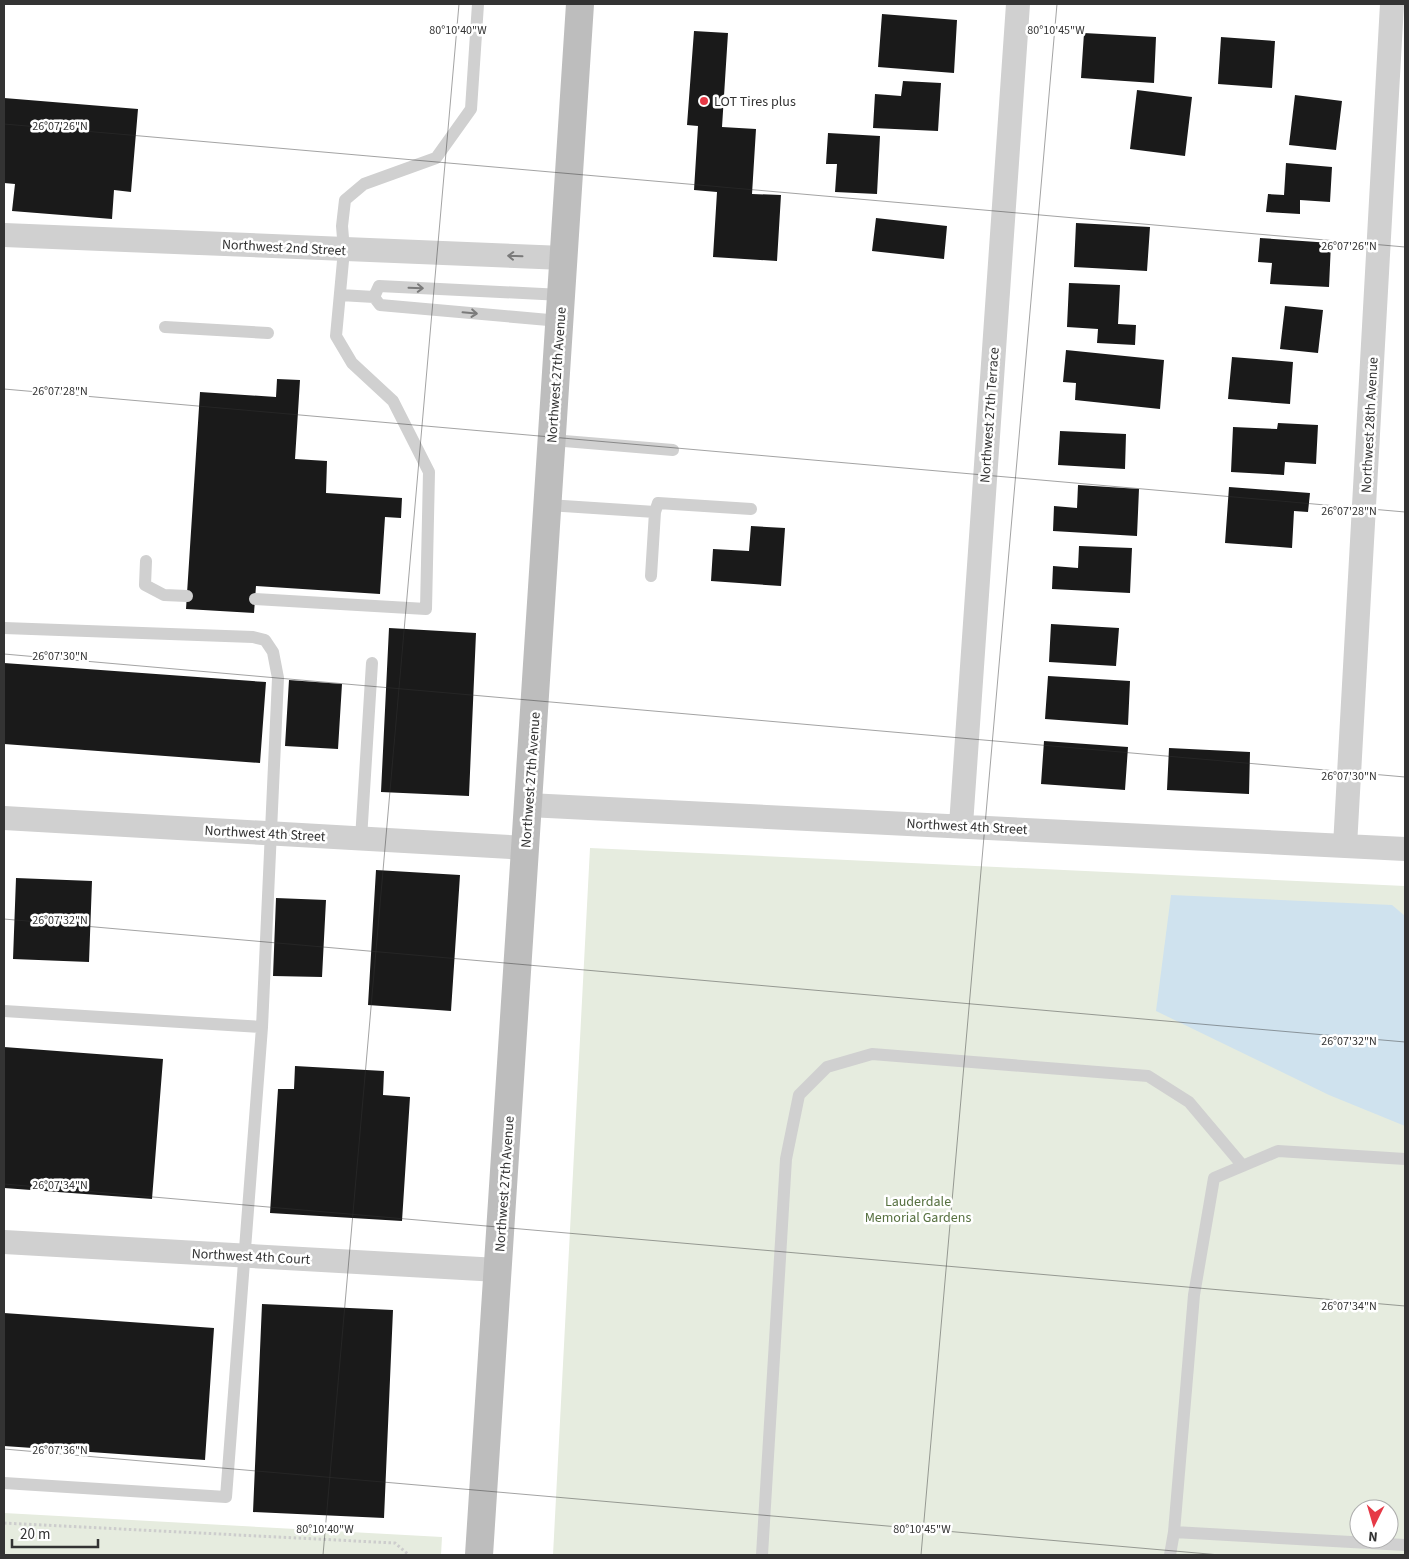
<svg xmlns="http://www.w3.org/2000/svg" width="1409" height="1559" font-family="'Source Sans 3',sans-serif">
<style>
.green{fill:#e6ecdf;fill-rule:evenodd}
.water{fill:#cfe2ee}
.building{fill:#1a1a1a}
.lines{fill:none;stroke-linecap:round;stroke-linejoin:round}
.path{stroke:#cdcdcd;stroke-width:3;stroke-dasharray:2.5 2.5;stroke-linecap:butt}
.lane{stroke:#d0d0d0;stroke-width:12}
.street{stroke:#d0d0d0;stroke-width:24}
.secondary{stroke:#bdbdbd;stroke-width:28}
.oneway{stroke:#7a7a7a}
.ticks{fill:none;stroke:#333;stroke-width:1;stroke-opacity:0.45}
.poi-dot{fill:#e63946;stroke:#fff;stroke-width:2}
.labels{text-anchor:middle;stroke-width:5;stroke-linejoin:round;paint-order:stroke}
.poi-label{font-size:14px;fill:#333;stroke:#fff;text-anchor:start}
.street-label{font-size:14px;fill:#333;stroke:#fff}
.park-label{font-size:14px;fill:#56703f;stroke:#fff}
.ticks-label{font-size:12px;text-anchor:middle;fill:#333;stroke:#fff;stroke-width:5;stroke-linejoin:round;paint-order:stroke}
</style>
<rect width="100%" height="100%" fill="#fff"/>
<path class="green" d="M590,848L1405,886V1555H553ZM1359,1509H1389V1539H1359Z
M4,1513L442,1537L441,1555H4Z"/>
<path class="water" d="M1171,895L1392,905L1405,916V1126L1329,1095L1156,1011Z"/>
<path class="building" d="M882,14L957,20L954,73L878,67Z
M694,31L728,33L722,127L756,129L752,194L781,195L777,261L713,257L717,192L694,190L698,126L687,125Z
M1084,33L1156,37L1154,83L1081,78Z
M1221,37L1275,41L1272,88L1218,84Z
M903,81L941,83L938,131L873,128L875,94L901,96Z
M1137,90L1192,97L1185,156L1130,149Z
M1295,95L1342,101L1336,150L1289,145Z
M4,98L138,109L131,192L114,190L112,219L12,211L15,184L4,183Z
M828,133L880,136L877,194L835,192L837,164H826Z
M1286,163L1332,167L1330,202L1300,200V214L1266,212L1268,194L1284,195Z
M876,218L947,226L944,259L872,251Z
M1076,223L1150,227L1147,271L1074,267Z
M1260,238L1331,243L1329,287L1270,284L1272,263L1258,262Z
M1069,283L1120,285L1118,324L1136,325L1135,345L1097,343L1098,329L1067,327Z
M1285,306L1323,310L1318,353L1280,349Z
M1066,350L1164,360L1160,409L1075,400L1076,383L1063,382Z
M1232,357L1293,362L1290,404L1228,399Z
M277,379L300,380L295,459L327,461L326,493L402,498L401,518L385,517L380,594L256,586L254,613L186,609L200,392L276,397Z
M1278,423L1318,425L1316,464L1285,462L1284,475L1231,472L1233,427L1277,429Z
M1060,431L1126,434L1125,469L1058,465Z
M1078,485L1139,489L1137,536L1053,531L1054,506L1077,508Z
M1229,487L1310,493L1308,512L1294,511L1292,548L1225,543Z
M751,526L785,528L781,586L711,581L713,549L749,551Z
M1079,546L1132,548L1130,593L1052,589L1053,566L1078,568Z
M1051,624L1119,628L1116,666L1049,662Z
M389,628L476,633L469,796L381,792Z
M4,663L266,682L260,763L4,744Z
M1048,676L1130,681L1128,725L1045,719Z
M289,680L342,684L338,749L285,746Z
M1044,741L1128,747L1125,790L1041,784Z
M1169,748L1250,752L1249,794L1167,790Z
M376,870L460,875L451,1011L368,1005Z
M16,878L92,881L89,962L13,959Z
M276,898L326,900L322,977L273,976Z
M4,1047L163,1059L152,1199L4,1188Z
M295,1066L384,1071L383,1095L410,1097L402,1221L270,1213L278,1089H294Z
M262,1304L393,1310L384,1518L253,1512Z
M4,1313L214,1328L205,1460L4,1446Z"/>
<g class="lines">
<path class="path" d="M4,1523L395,1543L409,1555"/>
<path class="lane" d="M340,295L374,297L380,305L560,321
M374,297L379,286L562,295
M165,327L268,333
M552,440L673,450
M548,505L655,512L651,576
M655,512L658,503L751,509
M146,561L145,585L164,595L187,596
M255,599L426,609L429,472L393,401L352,363L336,336L344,250L342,226L345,200L364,184L436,158L471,109L478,4
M4,628L253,637L265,640L273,652L278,678L262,1027
M361,839L372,663
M4,1011L262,1027L226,1497L4,1483
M1174,1532L1194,1295L1214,1178L1278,1151L1405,1159
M762,1555L786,1159L799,1095L827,1067L872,1054L1148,1076L1189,1102L1243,1166
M1170,1555L1174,1532L1405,1545"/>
<path class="street" d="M4,235L564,258
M528,805L1405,849
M4,818L526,848
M961,825L1018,4
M1345,846L1392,4
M4,1242L498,1270"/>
<path class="secondary" d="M479,1555L580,4"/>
</g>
<defs><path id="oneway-shaft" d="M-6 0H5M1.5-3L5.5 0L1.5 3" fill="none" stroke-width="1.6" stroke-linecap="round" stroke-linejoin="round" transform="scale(1.25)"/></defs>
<g class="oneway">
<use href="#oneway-shaft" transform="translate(515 256) rotate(-178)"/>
<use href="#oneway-shaft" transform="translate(416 288) rotate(2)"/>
<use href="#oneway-shaft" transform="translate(470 313) rotate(5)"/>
</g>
<path class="ticks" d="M4,124L1405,247M4,389L1405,512M4,654L1405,777M4,919L1405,1042M4,1184L1405,1306M4,1449L1220,1555M323,1555L459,4M921,1555L1057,4"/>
<circle class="poi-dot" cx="704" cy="101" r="5"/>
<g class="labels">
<g class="poi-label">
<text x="714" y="106">LOT Tires plus</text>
</g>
<g class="street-label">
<text transform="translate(284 247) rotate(3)" y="5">Northwest 2nd Street</text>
<text transform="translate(556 375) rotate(-86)" y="5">Northwest 27th Avenue</text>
<text transform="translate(989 415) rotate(-86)" y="5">Northwest 27th Terrace</text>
<text transform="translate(1369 425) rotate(-87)" y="5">Northwest 28th Avenue</text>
<text transform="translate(530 780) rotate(-86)" y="5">Northwest 27th Avenue</text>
<text transform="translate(967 826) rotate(3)" y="5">Northwest 4th Street</text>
<text transform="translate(265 833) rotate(3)" y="5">Northwest 4th Street</text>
<text transform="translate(504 1184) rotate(-86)" y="5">Northwest 27th Avenue</text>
<text transform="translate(251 1256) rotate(3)" y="5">Northwest 4th Court</text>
</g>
<g class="park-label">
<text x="918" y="1206">Lauderdale<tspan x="918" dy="16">Memorial Gardens</tspan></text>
</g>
</g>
<g class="ticks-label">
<text x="458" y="34">80°10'40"W</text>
<text x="1056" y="34">80°10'45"W</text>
<text x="60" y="130">26°07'26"N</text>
<text x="1349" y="250">26°07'26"N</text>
<text x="60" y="395">26°07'28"N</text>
<text x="1349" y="515">26°07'28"N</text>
<text x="60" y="660">26°07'30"N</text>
<text x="1349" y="780">26°07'30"N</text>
<text x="60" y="924">26°07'32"N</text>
<text x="1349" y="1045">26°07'32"N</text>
<text x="60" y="1189">26°07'34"N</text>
<text x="1349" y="1310">26°07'34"N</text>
<text x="60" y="1454">26°07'36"N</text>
<text x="325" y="1533">80°10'40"W</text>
<text x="922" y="1533">80°10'45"W</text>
</g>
<rect width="1409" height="1559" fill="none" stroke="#333333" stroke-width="10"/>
<g transform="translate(1374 1524) rotate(185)"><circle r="24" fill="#ffffff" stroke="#adadad"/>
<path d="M0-4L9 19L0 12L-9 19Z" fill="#e63946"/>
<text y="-8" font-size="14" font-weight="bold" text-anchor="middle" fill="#333333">N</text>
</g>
<path d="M12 1539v8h86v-8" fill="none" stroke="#333333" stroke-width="2.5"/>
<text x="20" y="1539" font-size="15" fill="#333333" stroke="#ffffff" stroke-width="4" paint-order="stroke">20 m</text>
</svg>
